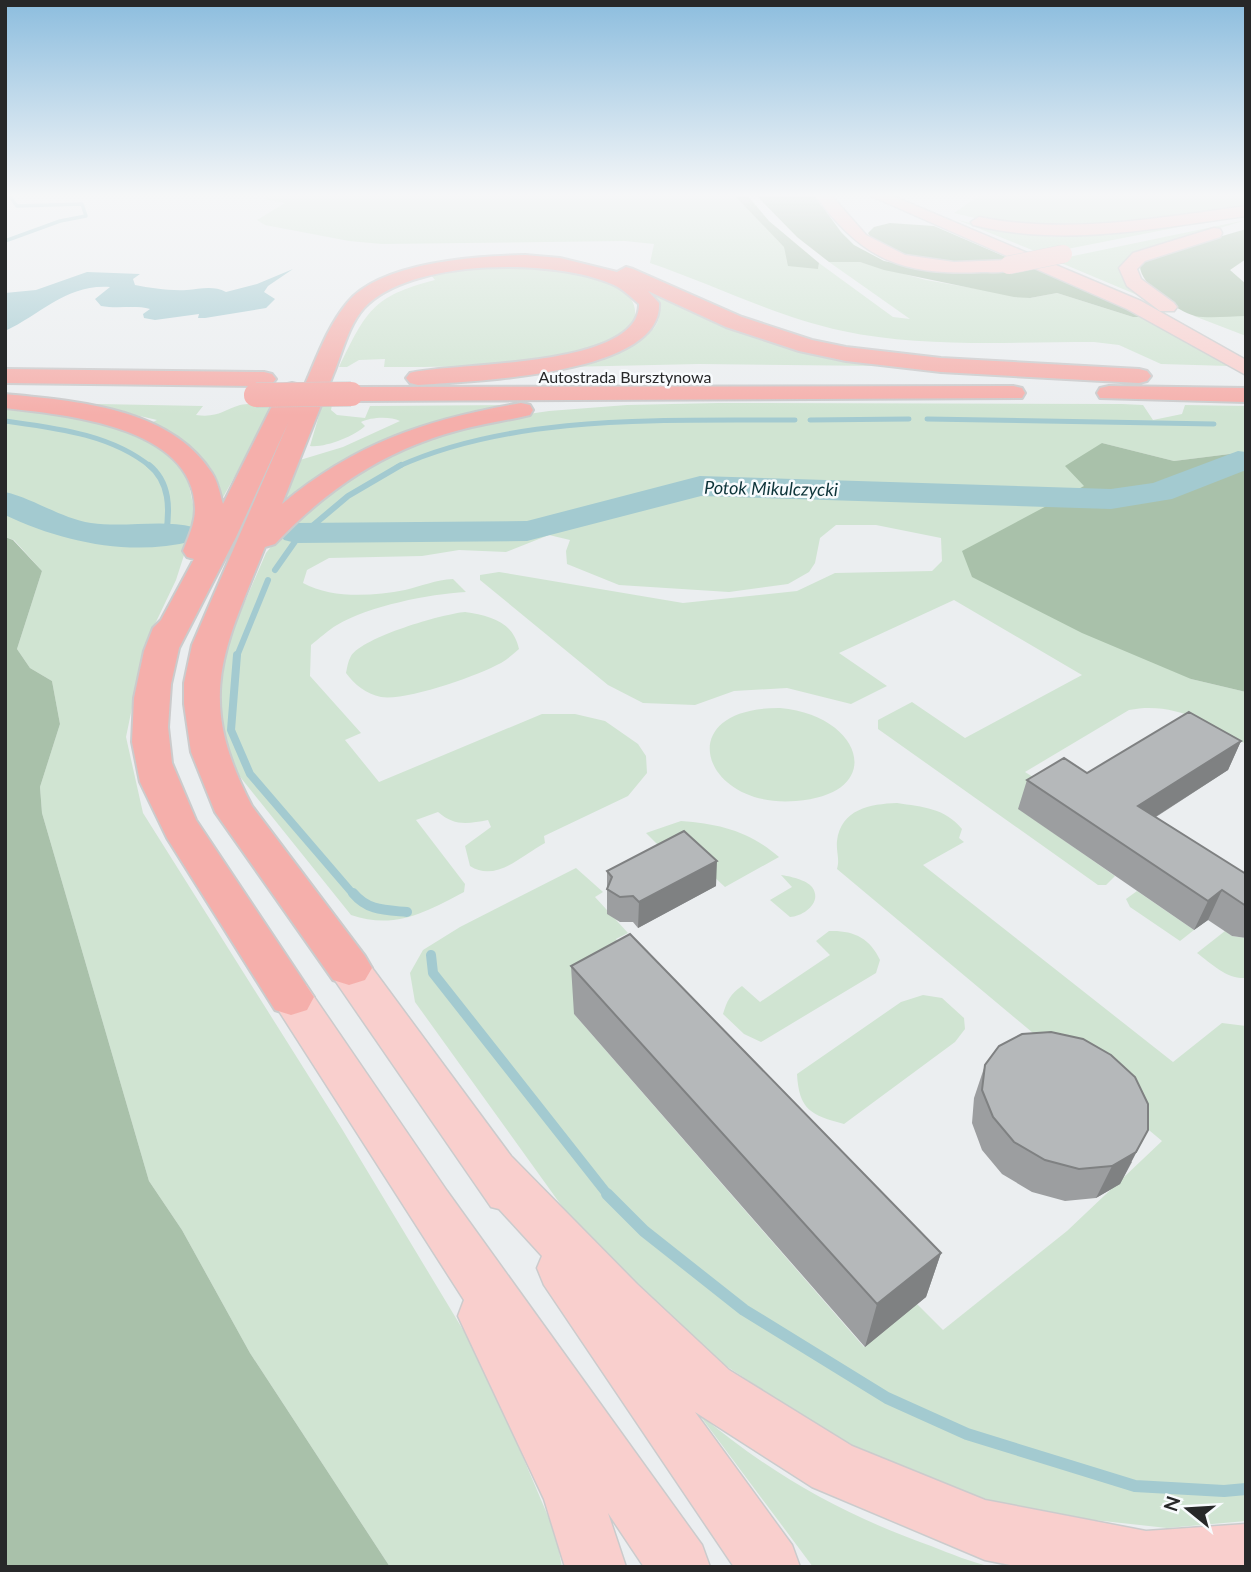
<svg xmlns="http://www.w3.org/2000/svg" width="1251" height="1572" font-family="Lato,sans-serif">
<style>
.green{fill:#d0e4d2}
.forest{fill:#a9c1aa}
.water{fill:#a3cad0}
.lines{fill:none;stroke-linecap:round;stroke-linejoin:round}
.stream-far5{stroke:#a3cad0;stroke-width:3.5}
.stream-far4{stroke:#a3cad0;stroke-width:5}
.stream-far3{stroke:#a3cad0;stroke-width:6}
.stream-far2{stroke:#a3cad0;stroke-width:8}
.stream-far1{stroke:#a3cad0;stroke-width:10}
.stream{stroke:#a3cad0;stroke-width:12}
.river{fill:#a3cad0;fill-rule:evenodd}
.primary-casing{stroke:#cbcbcc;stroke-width:3}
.highway-casing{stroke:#cbcbcc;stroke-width:4}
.primary{fill:#f9cfcd;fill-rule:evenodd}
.highway{fill:#f5afab;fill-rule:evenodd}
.primary-bridge-casing{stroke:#cbcbcc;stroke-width:19;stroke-linecap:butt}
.highway-bridge-casing{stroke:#cbcbcc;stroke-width:25;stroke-linecap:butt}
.primary-bridge{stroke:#f9cfcd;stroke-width:18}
.highway-bridge{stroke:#f5afab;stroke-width:24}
.wall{fill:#9c9ea0}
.shaded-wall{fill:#7f8182}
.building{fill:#b5b8ba;stroke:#7f8182;stroke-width:2}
.labels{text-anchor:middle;stroke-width:5;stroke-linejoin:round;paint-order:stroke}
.far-street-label{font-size:16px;fill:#272829;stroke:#f8fbfd}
.far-water-label{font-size:18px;font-style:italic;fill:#0e343a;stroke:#f8fbfd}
</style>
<rect width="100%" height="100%" fill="#ebeef0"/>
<path class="green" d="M271,195H734L785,247L818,269L819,263L893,317L910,319L829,262H860L926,280L1030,298L1057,293L1133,317H1141L1229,366L1161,364L1119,345L1094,342C1013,342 922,348 843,331C776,317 715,285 650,263L654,244L625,241L382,244L349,241L265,225L257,220L285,203L264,199Z
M980,195H1246V207L1102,228L991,222L954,213Z
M958,220L995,229L1054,237L1209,221L1042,254Z
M1246,220L1142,252C1130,256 1120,261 1121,275L1142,297L1054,260Z
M507,266C537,268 648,271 634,321C588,374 449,366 384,367L385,359L359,360L347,367H339C366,312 372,296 435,280L431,275L462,270Z
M639,285L721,322L882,366L699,364L564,367C600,359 702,333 639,285Z
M1194,316H1246V336Z
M718,403L1122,404L1143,405L1153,420L1182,414L1185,405L1246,406V452L1174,461L1102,443L1085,486L1029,517L1191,679L1246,692V744C1209,723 1173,701 1129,710L1025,772L1052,789L1019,809L1115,876L1106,885H1098L878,729V720L912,702L965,738L1082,675L954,600L839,653L887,686L851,704L787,688L734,691L695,705L643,703L608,685L480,580V575L499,572L683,603L797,591L835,573L932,571L942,561L941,538L876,525H836L820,538L815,563L809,572L788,584L729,592L619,585L567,564L566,551L570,540L549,535L506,552L459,550L422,556L329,558L307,570L303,583C332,599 373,596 405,590C421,586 436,580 453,579L466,592C429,594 369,606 337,625C328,630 319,639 311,645L310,676L361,733L345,740L379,782L542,714H575L605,721L638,744L646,756L647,773L628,796L544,836L545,843C522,855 496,883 470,866L465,846L491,827L488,820C467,824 454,826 438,812L416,820L465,884L464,892C426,912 395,930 351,915L237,773L224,735L217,695L223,652L266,553L295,516L349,474L437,434L488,420L549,411L627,405Z
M98,404L203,406L196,415C218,418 223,410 240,405C250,403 265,405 275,405L222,499C219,461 182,439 151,423L157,420L92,405Z
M5,405L93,419L128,431L161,449L187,476L196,518L176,580L145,645L126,737L143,813L342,1129L483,1363L556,1535L562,1567H390L250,1353L182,1230L149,1181L42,813L40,787L60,724L52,681L30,668L17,649L42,571L14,540L5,537Z
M322,405H332L331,410L337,415L365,418L370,406L527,405L363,451L304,486L281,504L300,460L343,447L400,421C390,416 371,417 361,422L365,426C355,436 325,448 310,446Z
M465,612C490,616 513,621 519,649C513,654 508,659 501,663C477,676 407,701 381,697C366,694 354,684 346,673C347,668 348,661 351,656C363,637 442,614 465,612Z
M780,708C863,715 888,794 796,801C701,809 669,707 780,708Z
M897,803C923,807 945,808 962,829L959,838L964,842L923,865L1173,1062L1222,1023L1246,1026V1521L1167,1528L1021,1512L926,1485L862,1455L691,1343L584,1237L415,1002L410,973L423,950L460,927L576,868L603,892L595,897L628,933L616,939L627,951L574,1014L864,1347L917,1304L943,1330L1067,1231L1162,1141L837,869C840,859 836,852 837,841C841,809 870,804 897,803Z
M681,821C720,824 749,831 779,857L725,887L712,875L674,861L646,833Z
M781,875C789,876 807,880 812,887C823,902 804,916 790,917L770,900L792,887Z
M1137,891L1194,930L1180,941L1130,907L1126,899Z
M829,931C853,930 870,938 880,960L876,973L761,1042L744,1034L723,1014C727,1001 730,994 742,986L760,1002L830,955L816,941Z
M1225,931L1232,936L1246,938V978C1226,979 1212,964 1197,953Z
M923,995L942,998L964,1018L965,1029L955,1042L844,1124C811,1115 799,1110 797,1074L901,1002Z
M698,1413C771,1474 841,1514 931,1546C951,1554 971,1562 992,1567H813Z"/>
<path class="forest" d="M734,195H747L769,221L819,263L818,269L788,266L784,247Z
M756,195H814L841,232L854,245L884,261L913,267L1035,266L1090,290L1141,317H1133L1057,293L1030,298L1014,297L884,270L860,262H829L797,237Z
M890,223L934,226L1013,260C980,263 885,269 868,233L874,227Z
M1246,229V259L1230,270L1246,284V316C1230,316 1210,319 1195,316C1177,311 1139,284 1140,265L1148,258Z
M1102,443L1174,461L1246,452V692L1191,679L1082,633L972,577L962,551L1084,486L1065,466Z
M5,537L13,540L42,571L17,649L30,668L52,681L60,724L40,787L42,813L149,1181L182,1230L250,1353L390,1567H5Z"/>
<path class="water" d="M293,269L268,286L264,292L275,299L266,308L205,318H198L199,314L155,320L144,318L143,314L150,309C137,305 116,309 101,306L95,299L110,287C66,284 42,314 5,331V293L36,290L87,272L140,274L133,279L135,285C151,288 169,291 187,290C200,289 213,285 226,292L257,284Z"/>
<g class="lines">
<path class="stream-far5" d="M5,197L11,198L17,206L82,204L86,216L60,221L5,241"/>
<path class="stream-far4" d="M927,419L1214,424
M810,420L909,419
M5,421C55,428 111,434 151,467
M397,467C516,413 667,421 795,420"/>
<path class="stream-far3" d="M149,465C170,482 170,509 166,534
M304,533L348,496L401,465
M275,570L301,533
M237,656L268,580"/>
<path class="stream-far2" d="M237,655L231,730L250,774L354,895"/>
<path class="stream-far1" d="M353,893C368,911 385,910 407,912
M431,955L433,973L608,1195"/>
<path class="stream" d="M607,1194L644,1231L744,1310L887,1398L967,1434L1135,1486L1224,1491L1246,1489"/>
<path class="river" d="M1238,451L1246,452V470L1172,499L1111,509L701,496L527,541L296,543L284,540L279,533L284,526L296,523L527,521L700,476L1111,489L1153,483Z
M5,492C35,499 60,518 91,523C125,528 161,519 193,527L198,534L193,541C130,557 62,542 5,515Z"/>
<defs>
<path id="primary" d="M815,195H831L866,235L905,255L954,262L1009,260L1018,265C1010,274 993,272 982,272C903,276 862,260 815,195Z
M869,195H890L1141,301L1246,360V375L1127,309Z
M1246,206V216C1154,228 1065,248 973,225L971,222L979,217C1069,235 1156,218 1246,206Z
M1214,228L1220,229L1222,233L1220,237L1145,261L1137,269L1141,279L1174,303L1177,307L1174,311H1160L1127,286L1119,268L1133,253Z
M349,952L364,957L511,1156L637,1284L729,1370L852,1446L985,1500L1146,1531L1246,1524V1567H1020L985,1560L812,1487L695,1412L792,1545L800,1567H734L544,1285L537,1268L542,1256L499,1209L491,1207L334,979L328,968L334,957Z
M291,980L306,985L447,1191L702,1545L710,1567H644L608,1513L626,1567H565L544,1499L458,1316L464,1300L270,997L276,985Z"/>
<path id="highway" d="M525,255L560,258L617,272L626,267L633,269L742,317L812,340L846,347L941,358L1139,369L1147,371L1151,376L1147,381L1139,383L941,372L846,361L799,351L726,327L648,291L659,303C663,376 469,381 418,385L410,383L406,378L410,373C453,362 640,369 639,304C631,297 623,289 614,285C556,258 410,258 364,308C348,326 342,354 333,375C316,418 299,461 282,504C356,442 428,419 521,403L530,405L533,410L530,415C505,421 480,424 456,431C383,451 326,490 275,544L265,547C223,652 195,697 252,806L365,956L372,968L365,980L349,985L333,980L215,812L191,752L184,704V683L192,645L289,421L236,537L179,648L171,684L168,727L172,763L196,820L314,997L307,1010L291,1015L275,1010L167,838L140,782L132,742L134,698L144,651L153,628L161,620L194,559L187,557L183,551C188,538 195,524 195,509C194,426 66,415 5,408V394C75,401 170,407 212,473C218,482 220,494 223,504L280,390L283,385L292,383L301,385L303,389C316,360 327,327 347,303C380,262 476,256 525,255Z
M5,369L264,372L272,374L276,379L272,384L264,386L5,383Z
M1013,386L1022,388L1025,393L1022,398L351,401L342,399L339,394L342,389L351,387Z
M1109,386L1246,388V402L1100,398L1097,393L1100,388Z"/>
</defs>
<use href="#primary" class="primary-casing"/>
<use href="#highway" class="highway-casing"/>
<use href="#primary" class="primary"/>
<use href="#highway" class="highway"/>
<defs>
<path id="primary-bridge" d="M1009,265L1063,254"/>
<path id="highway-bridge" d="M256,395L351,394"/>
</defs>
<use href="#primary-bridge" class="primary-bridge-casing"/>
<use href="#highway-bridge" class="highway-bridge-casing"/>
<use href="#primary-bridge" class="primary-bridge"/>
<use href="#highway-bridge" class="highway-bridge"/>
</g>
<path class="wall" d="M1241,741L1228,770L1156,817L1246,874V938L1232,936L1208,920L1194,930L1018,809L1027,780L1087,773Z
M607,871L716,886L638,928L633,922H620L607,914Z
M571,966L941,1253L926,1297L865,1347L574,1014Z
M985,1065L1132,1162L1120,1184L1096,1198L1065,1201L1032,1192L1002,1174L982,1150L972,1123L974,1098Z"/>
<path class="shaded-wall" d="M1241,741L1228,770L1127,835L1138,806Z
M717,861L716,886L638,928L639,902Z
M1222,890L1208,920L1194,930L1208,901Z
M1148,1130L1120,1184L1096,1198L1112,1166Z
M941,1253L926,1297L865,1347L877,1304Z"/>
<path class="building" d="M1189,712L1241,741L1138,806L1246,874V906L1222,890L1208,901L1027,780L1064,758L1087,773Z
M684,831L717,861L639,902L633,896L620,897L607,889L612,877L607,871Z
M630,934L941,1253L877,1304L571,966Z
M1051,1032L1083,1039L1111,1055L1135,1077L1148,1104V1130L1136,1152L1112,1166L1079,1169L1045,1160L1014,1142L993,1117L982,1090L985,1065L999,1046L1022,1034Z"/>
<linearGradient id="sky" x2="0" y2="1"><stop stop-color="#8cbdde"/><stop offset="0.47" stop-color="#f6f7f8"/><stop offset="1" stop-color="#f6f7f8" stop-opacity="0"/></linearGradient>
<rect width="1251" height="415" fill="url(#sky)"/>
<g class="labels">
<g class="far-street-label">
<text x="625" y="383">Autostrada Bursztynowa</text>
</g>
<g class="far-water-label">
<text transform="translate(771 489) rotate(1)" y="6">Potok Mikulczycki</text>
</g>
</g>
<rect width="1251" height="1572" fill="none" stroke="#272829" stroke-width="14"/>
<g transform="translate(1188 1509) rotate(288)" stroke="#f8fbfd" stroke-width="5" paint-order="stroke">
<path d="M0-5L12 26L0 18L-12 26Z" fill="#272829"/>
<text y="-10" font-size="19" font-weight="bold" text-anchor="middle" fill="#272829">N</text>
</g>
</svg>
